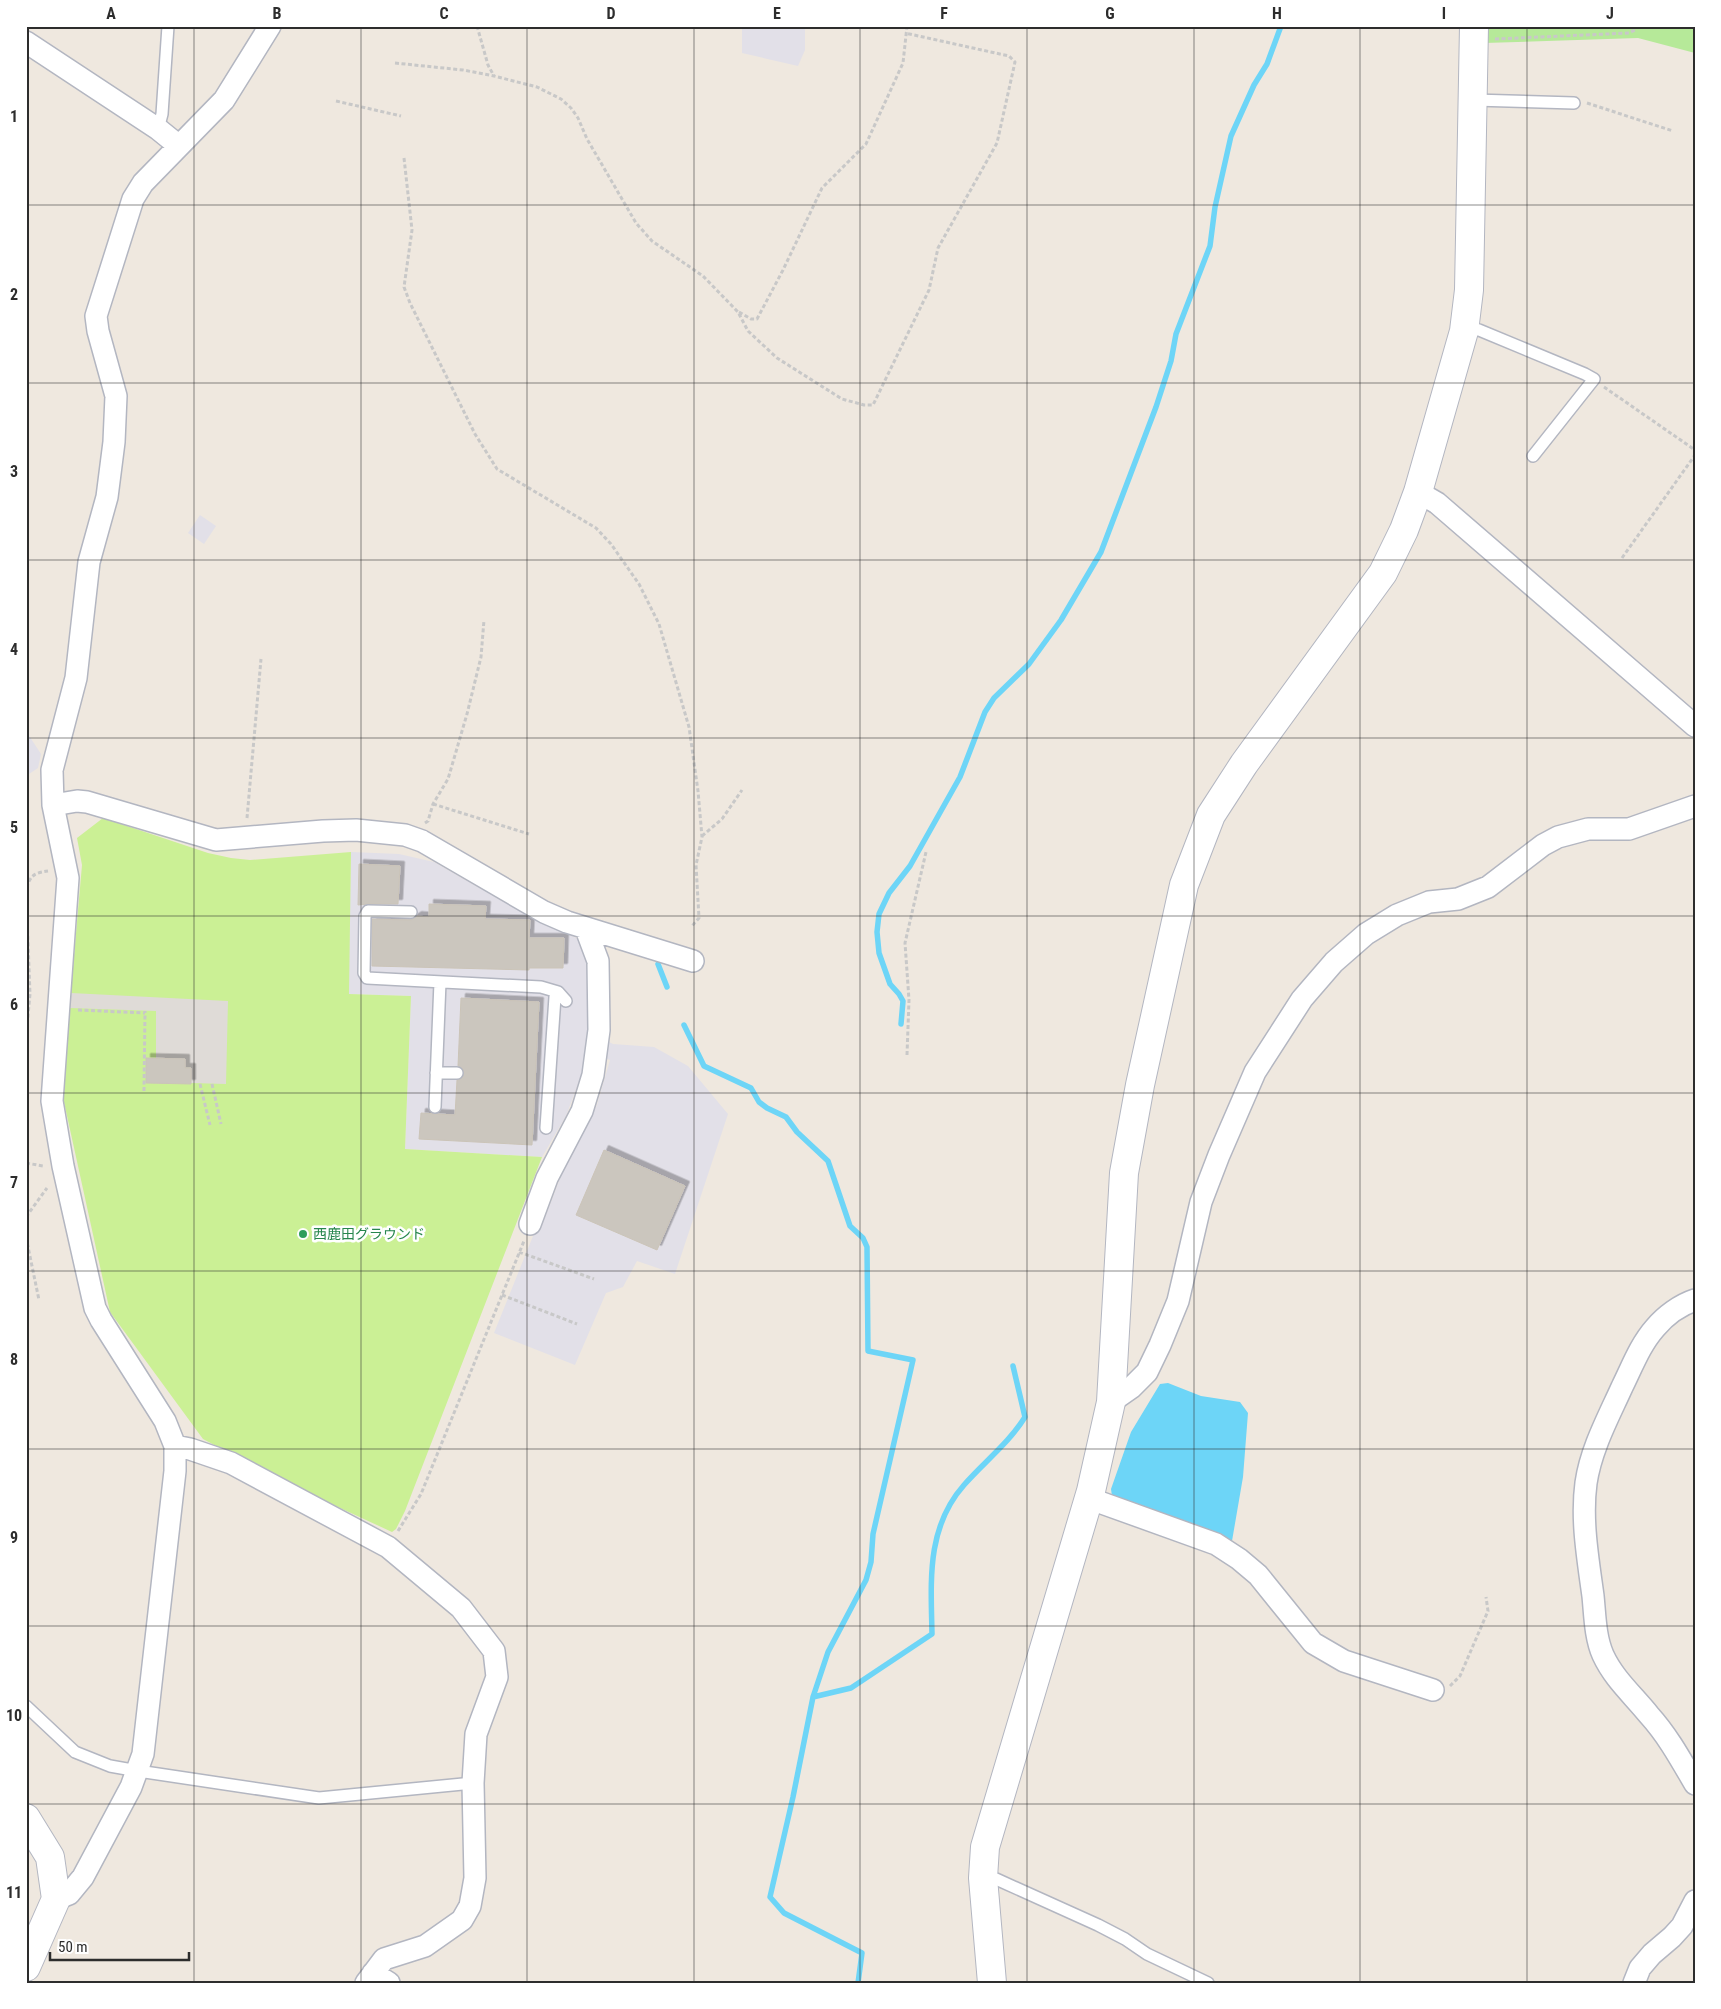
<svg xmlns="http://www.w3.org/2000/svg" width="1721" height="2009" font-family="'Roboto Condensed','Noto Sans JP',sans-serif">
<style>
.industrial{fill:#e2e0e8}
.green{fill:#b6e999}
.pitch{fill:#cbf095}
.plaza{fill:#dfdbd7}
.water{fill:#6dd5f7}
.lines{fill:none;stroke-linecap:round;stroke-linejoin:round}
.stream{stroke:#6dd5f7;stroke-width:5.5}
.building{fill:#cbc6be;stroke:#cbc4b8;filter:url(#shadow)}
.lane-casing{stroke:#b3b6c1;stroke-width:14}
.street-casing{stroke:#b3b6c1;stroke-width:24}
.secondary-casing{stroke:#b3b6c1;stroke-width:30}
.path{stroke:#c8c8c8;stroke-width:3;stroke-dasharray:4 2.5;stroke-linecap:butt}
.lane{stroke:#fff;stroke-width:11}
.street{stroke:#fff;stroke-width:21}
.secondary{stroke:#fff;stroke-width:28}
.grid{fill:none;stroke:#2d2d2d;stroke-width:1;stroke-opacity:0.55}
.leisure-dot{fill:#2e9e5b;stroke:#fff;stroke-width:2}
.labels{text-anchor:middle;stroke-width:5;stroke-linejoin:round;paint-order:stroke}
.leisure-label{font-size:14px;fill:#27864d;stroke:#fff;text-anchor:start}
.neatline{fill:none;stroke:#2d2d2d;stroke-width:2}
.grid-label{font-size:16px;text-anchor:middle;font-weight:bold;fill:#2d2d2d}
</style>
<defs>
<filter id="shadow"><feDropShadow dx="4.5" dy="-4.5" stdDeviation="0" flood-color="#0004"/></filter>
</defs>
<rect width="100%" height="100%" fill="#efe8df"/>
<path class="industrial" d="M742,26H805V50L798,66L742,53Z
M200,515L216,526L204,544L188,533Z
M26,731L41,754L38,768L26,776Z
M351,852L399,854L434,862L529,916L589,944L590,1032L613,1044L654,1047L688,1066L728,1114L675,1274L637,1261L623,1287L606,1293L575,1365L494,1333L535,1231L541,1228L564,1168L597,1105L610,1060L590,1052L566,1116L542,1157L405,1149L411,996L348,994Z"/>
<path class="green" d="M1486,26H1695V53L1638,38L1484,43Z"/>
<path class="pitch" d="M103,818L208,853L231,858L250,860L351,852L349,994L411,996L405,1149L542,1157L405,1511L396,1529L392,1532L286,1483L203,1439L110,1312L62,1093L82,865L77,838Z"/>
<path class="plaza" d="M71,993L228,1001L226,1084L191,1083V1068L146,1067L156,1058V1011L70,1008Z"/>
<path class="water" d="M1168,1383L1201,1396L1240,1402L1248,1413L1243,1477L1232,1541L1191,1523L1112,1496L1111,1489L1131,1432L1160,1384Z"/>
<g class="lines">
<path class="stream" d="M658,964L667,987
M901,1024L903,1001L899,994L890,984L879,953L877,932L879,914L889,893L910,866L960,777L985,712L994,698L1029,664L1061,620L1101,552L1156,407L1171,361L1176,334L1210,246L1215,207L1231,136L1254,85L1267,64L1281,26
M684,1025L704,1066L751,1088L759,1102L767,1108L786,1117L797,1132L828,1161L850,1226L863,1238L867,1247L868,1351L913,1360L873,1534L871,1562L866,1580L828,1652L813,1697L793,1797L770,1897L784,1913L862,1953L858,1983
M813,1697L851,1688L932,1634C931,1581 926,1528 964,1485C984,1462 1009,1443 1025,1417L1013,1366"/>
</g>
<path class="building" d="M359,864L400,866L398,904H368L358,905Z
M429,904L486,906L485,919L530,920L529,938H564L563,968H529V970L372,966V919L411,920L417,916L429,917Z
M461,998L539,1002L532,1145L419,1139L421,1113L455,1115L457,1080L461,1079L464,1073L463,1069L458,1066Z
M146,1058L185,1059V1068H191V1084L146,1083Z
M604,1150L685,1186L657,1250L576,1215Z"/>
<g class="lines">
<defs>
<path id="lane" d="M1474,100L1574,103
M158,129L162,114L168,26
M1464,327L1479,330L1585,374L1594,379L1533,456
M411,912L368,911L365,916L364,973L367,978L541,987L558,992L566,1001
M436,1073H457
M435,1107L440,982
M546,1128L555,997L558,992
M26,1706L75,1752L110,1766L138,1771L319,1798L473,1783
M983,1878L996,1879L1098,1925L1125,1939L1147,1954L1208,1983"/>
<path id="street" d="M26,42L158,129L179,146
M1418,492L1437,503L1695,726
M53,805L77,801L87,802L216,840L323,831L356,830L405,835L422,841L544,912L567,922L693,961
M530,1224L547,1178L582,1111L593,1075L599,1030L598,961L586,929
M1695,1300C1680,1305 1665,1316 1655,1328C1640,1345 1632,1367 1622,1387C1608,1418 1591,1449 1586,1483C1581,1520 1588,1559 1593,1596C1595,1615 1595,1637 1603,1655C1614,1679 1633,1695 1649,1715C1668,1736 1681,1760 1695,1784
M1111,1402L1131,1388L1147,1372L1160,1345L1178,1301L1201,1202L1219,1155L1255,1072L1302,999L1334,962L1366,934L1397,915L1429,902L1458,899L1488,887L1543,845L1558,837L1588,829H1629L1695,806
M175,1446L190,1449L231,1463L388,1547L461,1608L494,1651L497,1677L476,1734L473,1783L475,1878L470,1906L462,1920L425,1946L384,1959L366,1983
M1088,1498L1216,1544L1239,1559L1258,1575L1313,1643L1344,1661L1433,1690
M56,1899L69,1894L83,1877L131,1787L143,1754L175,1471V1446L165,1421L101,1320L95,1308L63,1166L52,1101L68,878L53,805L52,770L76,678L89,562L107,497L114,442L116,396L98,331L96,316L133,199L143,183L224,100L270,26
M373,1973L389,1983
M1634,1983L1640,1968L1652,1954L1672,1937L1682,1926L1695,1901"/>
<path id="secondary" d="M26,1818L50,1857L56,1899L26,1967
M992,1983L983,1878L985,1847L1091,1491L1111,1402L1124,1173L1140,1085L1184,885L1211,815L1244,764L1383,573L1404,530L1418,492L1464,331L1469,290L1474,26"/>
</defs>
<use href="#lane" class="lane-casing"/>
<use href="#street" class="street-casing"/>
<use href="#secondary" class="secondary-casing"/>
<path class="path" d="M477,26L488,65L494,76
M1495,39L1629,33L1635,30L1636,26
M395,63L463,70L494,76L537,87L561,99L571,108L578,118L587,139L636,223L652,241L703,276L738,312L748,331L777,358L842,399L864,405H873L929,290L938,248L997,143L1015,62L1009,56L905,33
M336,101L401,116
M1587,103L1673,131
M404,158L412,230L404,287L410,303L475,434L497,469L596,528L611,544L639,584L659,624L689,727L698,791L702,837L696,865L699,918L692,926
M739,312L751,319H757L783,270L822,188L866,144L903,63L907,26
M1604,387L1695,450
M1622,558L1695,455
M433,804L529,834
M247,818L261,659
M425,823L428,821L433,804L448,779L467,714L481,657L484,620
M702,836L722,819L742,790
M78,1010L145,1013
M26,1037L30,994L26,890C30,876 33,873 48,871
M907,1055L909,1000L905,943L926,852
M200,1084L210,1125
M212,1084L221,1124
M144,1091L145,1011
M26,1163L43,1166
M26,1217L47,1188
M26,1237L39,1300
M519,1252L594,1279
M502,1295L577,1324
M398,1531L421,1494L524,1241
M1450,1686L1460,1676L1488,1611L1486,1597"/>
<use href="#lane" class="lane"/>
<use href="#street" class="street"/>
<use href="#secondary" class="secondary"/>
</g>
<path class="grid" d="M194,26V1983M361,26V1983M527,26V1983M694,26V1983M860,26V1983M1027,26V1983M1194,26V1983M1360,26V1983M1527,26V1983M26,205H1695M26,383H1695M26,560H1695M26,738H1695M26,916H1695M26,1093H1695M26,1271H1695M26,1449H1695M26,1626H1695M26,1804H1695"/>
<circle class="leisure-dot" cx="303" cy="1234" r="5"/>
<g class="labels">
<g class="leisure-label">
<text x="313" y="1239">西鹿田グラウンド</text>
</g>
</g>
<rect width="1721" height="2009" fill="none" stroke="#ffffff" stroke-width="55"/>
<path d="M50 1952v8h139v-8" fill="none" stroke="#2d2d2d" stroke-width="2.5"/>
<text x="58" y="1952" font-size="15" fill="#2d2d2d" stroke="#ffffff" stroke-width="4" paint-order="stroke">50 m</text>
<rect x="28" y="28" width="1666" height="1954" class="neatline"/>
<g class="grid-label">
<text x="111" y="19">A</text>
<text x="277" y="19">B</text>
<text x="444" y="19">C</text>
<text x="611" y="19">D</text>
<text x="777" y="19">E</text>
<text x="944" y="19">F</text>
<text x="1110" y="19">G</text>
<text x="1277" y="19">H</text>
<text x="1444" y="19">I</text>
<text x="1610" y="19">J</text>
<text x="14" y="122">1</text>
<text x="14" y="300">2</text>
<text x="14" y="477">3</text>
<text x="14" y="655">4</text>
<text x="14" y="833">5</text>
<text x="14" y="1010">6</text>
<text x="14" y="1188">7</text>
<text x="14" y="1365">8</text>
<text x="14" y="1543">9</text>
<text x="14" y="1721">10</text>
<text x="14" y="1898">11</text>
</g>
</svg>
